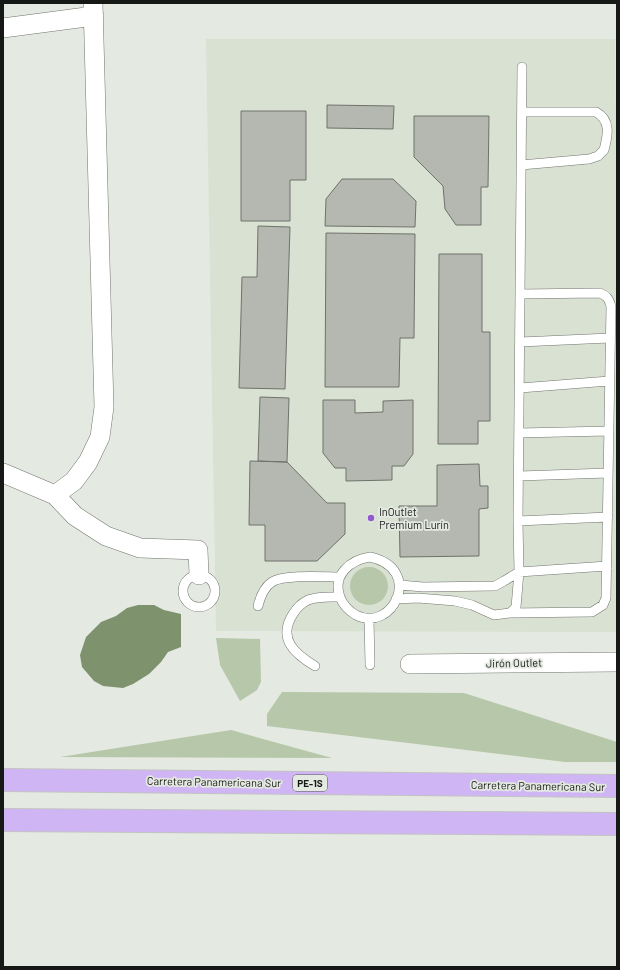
<svg xmlns="http://www.w3.org/2000/svg" width="620" height="970" font-family="Barlow,sans-serif">
<style>
.built{fill:#d9e1d2}
.green{fill:#b7c7a9}
.water{fill:#7e926d}
.building{fill:#b4b8b0;stroke:#6e726b}
.lines{fill:none;stroke-linecap:round;stroke-linejoin:round}
.lane-casing{stroke:#71756e;stroke-width:10}
.street-casing{stroke:#71756e;stroke-width:20}
.highway-casing{stroke:#c2c3c2;stroke-width:24}
.lane{stroke:#fff;stroke-width:9}
.street{stroke:#fff;stroke-width:19}
.highway{stroke:#d0b5f5;stroke-width:22}
.poi-dot{fill:#9359d0;stroke:#e4e9e1;stroke-width:1.5}
.labels{text-anchor:middle;stroke-width:3.5;stroke-linejoin:round;paint-order:stroke}
.shield{fill:#e4e9e1;stroke:#545752;stroke-width:1}
.shield-label{font-size:10px;font-weight:bold;fill:#161815}
.poi-label{font-size:11px;fill:#161815;stroke:#e4e9e1;text-anchor:start}
.street-label{font-size:11px;fill:#161815;stroke:#e4e9e1}
</style>
<rect width="100%" height="100%" fill="#e4e9e1"/>
<path class="built" d="M206,39H615L617,201V632L216,631Z"/>
<path class="green" d="M350 586a19 19 0 1 1 38 0a19 19 0 1 1-38 0Z
M216,638L260,639L261,682L257,690L240,701L220,665Z
M282,692L464,693L617,742V762H565L267,726V714Z
M231,730L332,758L60,757Z"/>
<path class="water" d="M138,605H154L164,610L181,614V647L168,652L161,662L149,674L133,684L123,688L103,686L94,681L82,667L80,655L86,637L101,622L116,616L127,608Z"/>
<path class="building" d="M327,105L394,106L393,129L327,128Z
M241,111H306V180H290V221H241Z
M414,116H489L488,187H481V225H456L445,209L443,186L414,157Z
M342,179H393L416,201L415,227L325,226L326,199Z
M258,226L290,227L285,389L239,388L242,277H257Z
M326,233L415,234L414,338H400L399,387H325Z
M439,254H482V332H490V421H478V444H438Z
M260,397L289,398L287,462L258,461Z
M323,400H355V413L383,412V401L413,400V454L404,466H392V480L346,481V468H335L323,453Z
M250,461L287,462L327,503H345V534L317,561H265V525H249Z
M479,464L480,486H488V508L479,509V556L400,557L399,506H437V465Z"/>
<g class="lines">
<defs>
<path id="lane" d="M521,165L589,159L598,156L604,150C608,135 611,120 596,112H522
M520,342L610,338
M520,388L609,381
M519,433L609,431
M519,476L608,473
M518,521L608,517
M370,557C425,569 392,634 356,615C349,611 343,605 340,597C332,575 350,560 370,557Z
M183 591a16 16 0 1 1 32 0a16 16 0 1 1-32 0Z
M400,585L423,587L495,586L504,581L519,572L607,566
M396,599L418,598L455,601L472,605L494,615L510,613L516,607L519,572L518,521L522,67
M258,606C260,598 264,587 272,582C284,574 325,577 340,577
M510,613L592,612L603,605L606,598L611,306C609,299 607,296 600,293L520,294
M369,618L370,665
M315,666C295,654 277,639 293,614C296,609 302,603 308,600C318,596 330,597 340,597"/>
<path id="street" d="M3,28L94,16
M3,473L55,495L75,516L106,536L140,548L198,550L199,575
M55,495L74,481L88,462L100,437L104,407L93,3
M410,664L617,662"/>
<path id="highway" d="M3,780L617,786
M3,820L617,824"/>
</defs>
<use href="#lane" class="lane-casing"/>
<use href="#street" class="street-casing"/>
<use href="#highway" class="highway-casing"/>
<use href="#lane" class="lane"/>
<use href="#street" class="street"/>
<use href="#highway" class="highway"/>
</g>
<circle class="poi-dot" cx="371" cy="518" r="4"/>
<g class="labels">
<rect class="shield" x="293" y="775" width="34" height="16" rx="3"/>
<g class="shield-label">
<text x="310" y="787">PE-1S</text>
</g>
<g class="poi-label">
<text x="379" y="516">InOutlet<tspan x="379" dy="13">Premium Lurín</tspan></text>
</g>
<g class="street-label">
<text transform="translate(514 663) rotate(-1)" y="4">Jirón Outlet</text>
<text transform="translate(214 782) rotate(1)" y="4">Carretera Panamericana Sur</text>
<text transform="translate(538 786) rotate(1)" y="4">Carretera Panamericana Sur</text>
</g>
</g>
<rect width="620" height="970" fill="none" stroke="#161815" stroke-width="8"/>
</svg>
